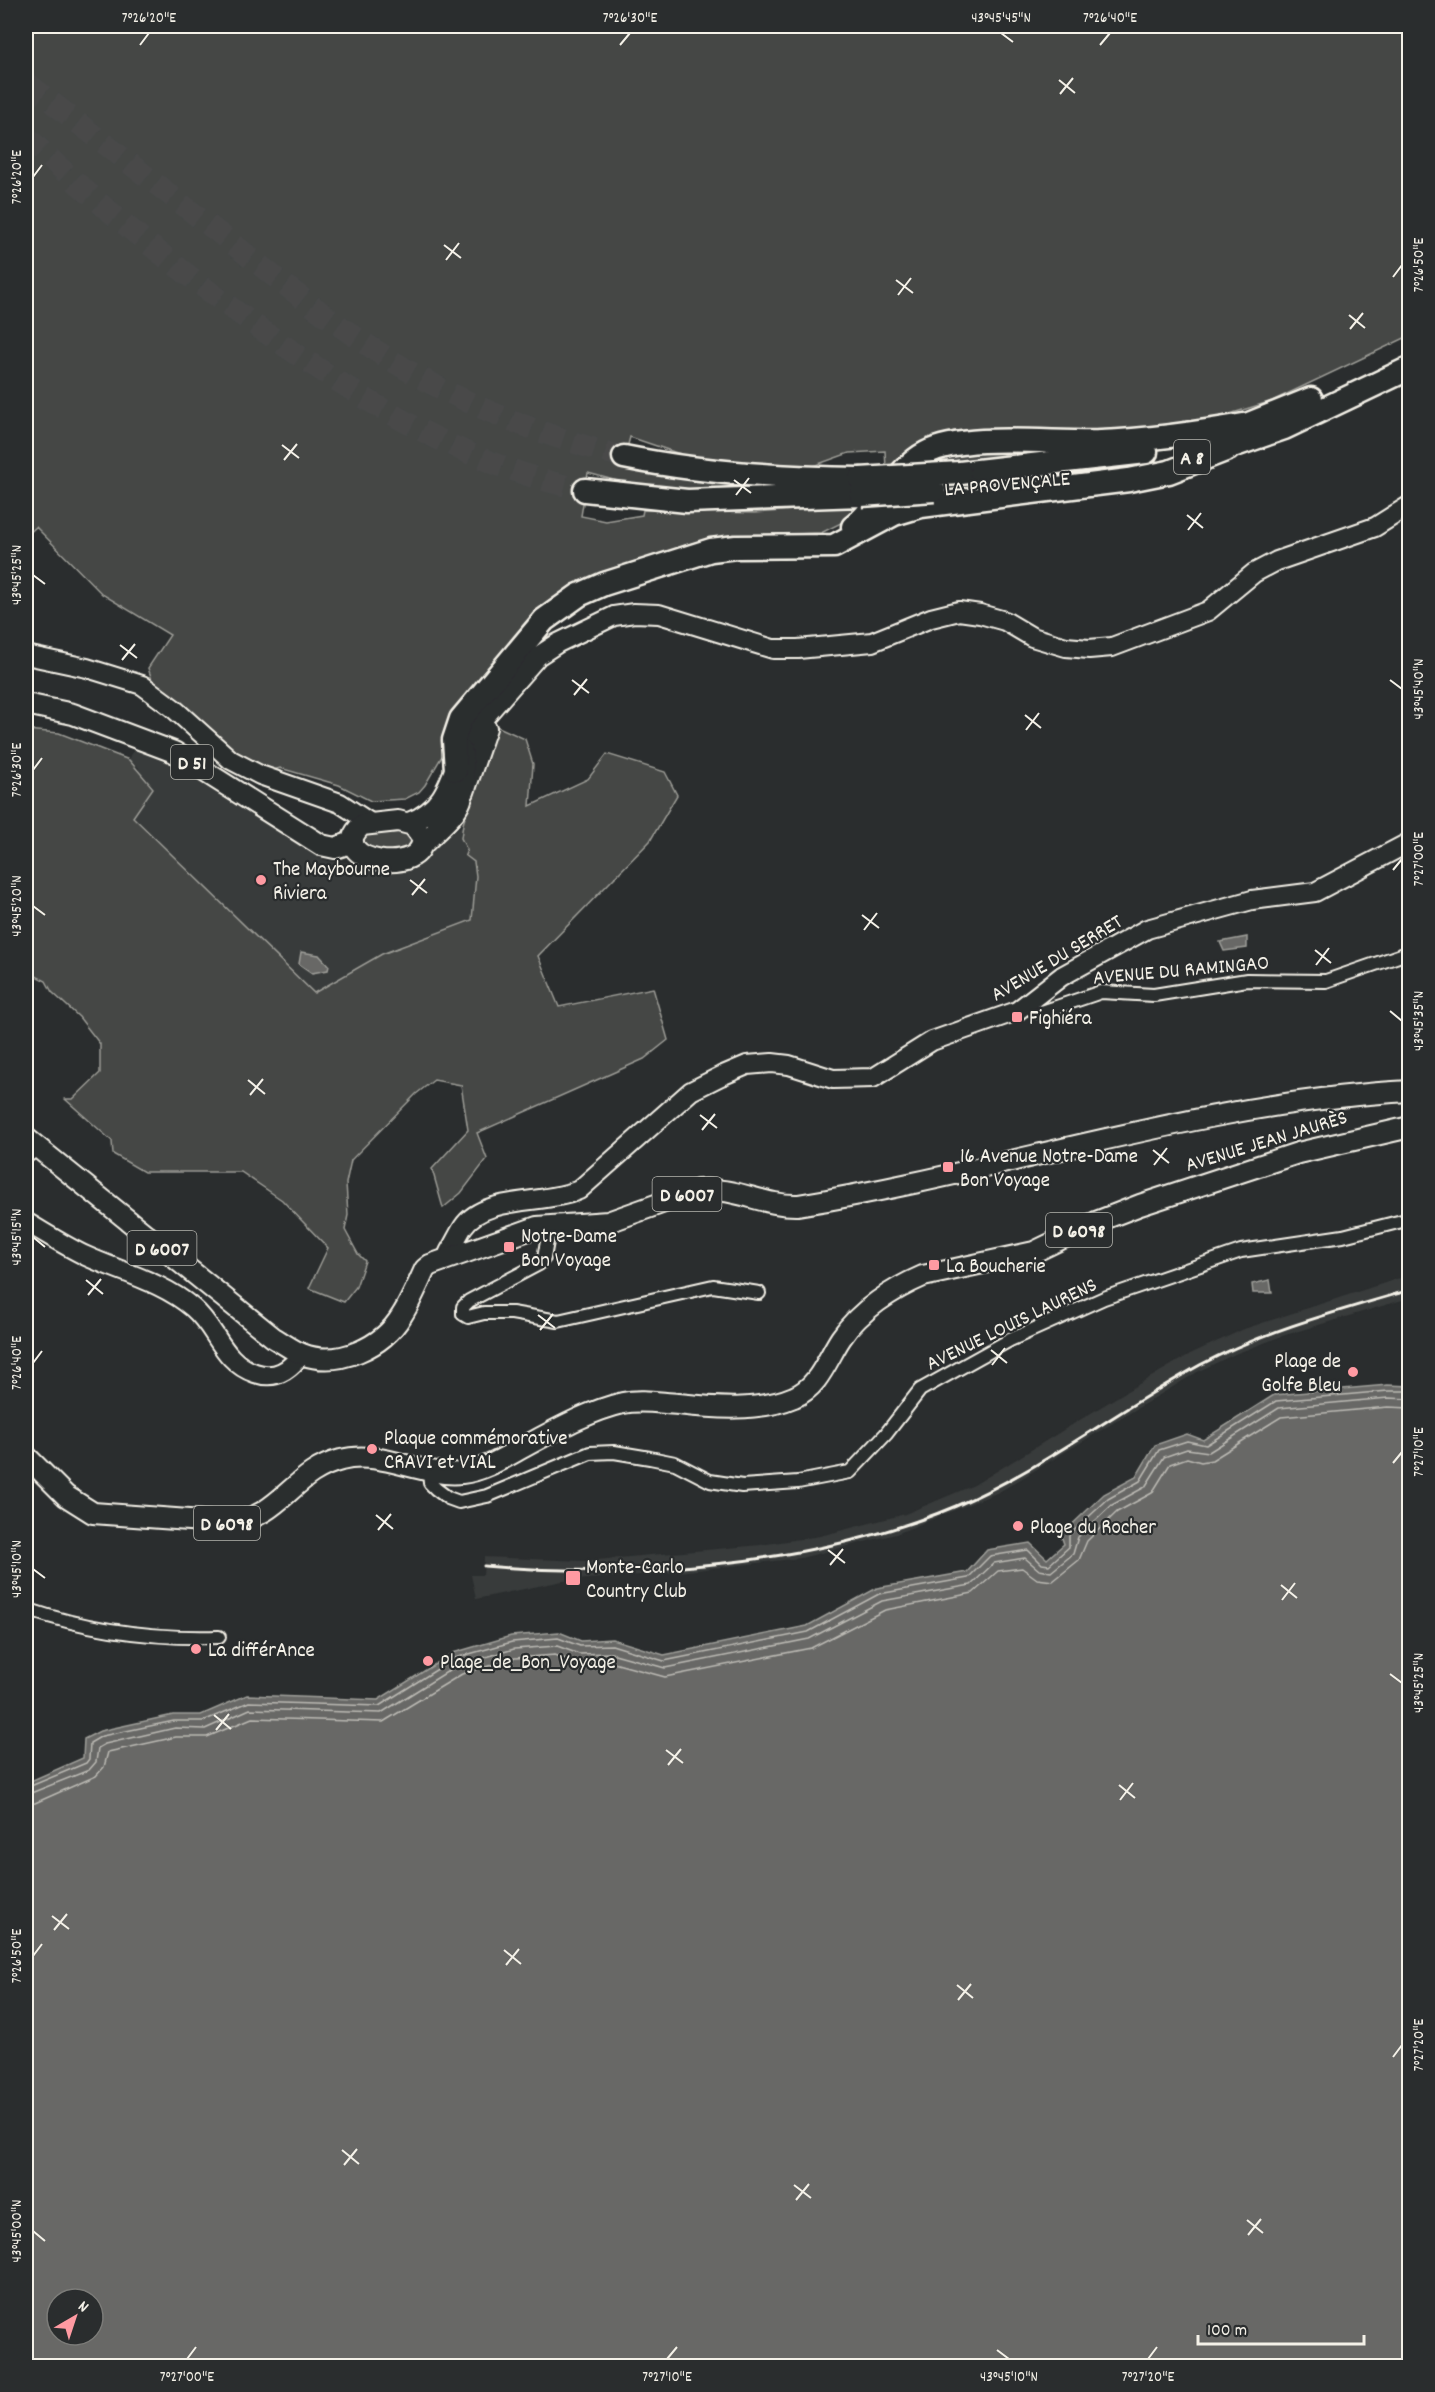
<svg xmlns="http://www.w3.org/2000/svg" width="1435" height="2392" font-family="Dekko,sans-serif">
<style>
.built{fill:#373a3a}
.green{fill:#444645;stroke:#9c9c96;stroke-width:1.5}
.water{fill:#676866;stroke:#9f9f9a;stroke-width:1.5;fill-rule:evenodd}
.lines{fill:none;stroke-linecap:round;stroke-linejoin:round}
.shore{stroke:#bcbab4;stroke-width:1.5}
.highway-tunnel{stroke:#484a4a;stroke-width:22;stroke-dasharray:22 11;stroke-linecap:butt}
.street-casing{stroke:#f4f1e8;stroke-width:16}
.secondary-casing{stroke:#f4f1e8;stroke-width:22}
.primary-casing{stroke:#f4f1e8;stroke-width:24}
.highway-casing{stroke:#f4f1e8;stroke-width:27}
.street{stroke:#2a2d2e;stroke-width:12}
.secondary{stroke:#2a2d2e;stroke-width:18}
.primary{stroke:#2a2d2e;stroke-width:20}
.highway{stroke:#2a2d2e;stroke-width:22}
.rail{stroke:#f4f1e8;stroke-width:3}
.highway-bridge-casing{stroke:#f4f1e8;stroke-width:27;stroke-linecap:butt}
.highway-bridge{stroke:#2a2d2e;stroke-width:22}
.ticks{fill:none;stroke:#f4f1e8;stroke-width:2}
.poi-dot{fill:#ff9aa2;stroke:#2a2d2e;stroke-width:2}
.labels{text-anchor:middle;stroke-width:4.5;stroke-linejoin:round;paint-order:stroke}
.shield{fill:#2a2d2e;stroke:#b7b6b0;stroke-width:1.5}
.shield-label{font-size:20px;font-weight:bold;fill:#f4f1e8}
.street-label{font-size:21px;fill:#f4f1e8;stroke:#2a2d2e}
.poi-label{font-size:21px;fill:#f4f1e8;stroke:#2a2d2e;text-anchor:start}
.neatline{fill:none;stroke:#f4f1e8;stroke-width:2}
.ticks-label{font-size:15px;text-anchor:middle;fill:#f4f1e8}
</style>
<rect width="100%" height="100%" fill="#2a2d2e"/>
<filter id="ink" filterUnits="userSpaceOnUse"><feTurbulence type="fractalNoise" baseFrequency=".0167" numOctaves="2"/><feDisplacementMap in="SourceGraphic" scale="12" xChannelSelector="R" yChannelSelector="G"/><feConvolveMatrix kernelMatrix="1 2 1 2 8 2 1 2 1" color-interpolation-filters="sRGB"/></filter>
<g filter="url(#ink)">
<path class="built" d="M135,747L186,766L320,858L329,861L351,863L372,870L412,868L419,865L434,848L463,824L461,838L474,862L476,876L472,920L382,954L314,993L132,817L139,768L129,760Z
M1409,1275V1298L1282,1336L1235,1354L1199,1371L999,1492L896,1534L801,1558L679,1572L563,1581L476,1599L471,1575H483L484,1557L585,1561L760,1545L820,1536L905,1514L974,1485L1122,1394L1190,1354L1244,1329Z"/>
<path class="green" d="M26,26H1409V336L1272,401L1187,427L1139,431H954L925,443L900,466L886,467L885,451L849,453L810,467L730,465L683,455L630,437L622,467L790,486L718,493L643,488L588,473L581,516L606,521L642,515L643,510L754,513L861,505L849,519L821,533L738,536L692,543L568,594L445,751L425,785L419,792L405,799L371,801L339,785L280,768L270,771L257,766L163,712L148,668L170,635L102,594L36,527L26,536Z
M1089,449L1008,461L916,465L941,450Z
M494,725L525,739L533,764L530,806L588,779L607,754L665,772L677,795L650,841L538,956L559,1007L653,988L668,1040L644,1059L477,1133L487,1159L461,1193L443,1208L432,1169L468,1130L461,1085L434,1080L416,1094L351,1160L346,1183L348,1215L345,1230L358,1254L365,1261L356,1287L344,1302L309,1288L328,1248L282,1200L241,1172H144L113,1154L112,1141L65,1099H73L100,1073V1044L79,1017L52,992L46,981L26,971V730L59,733L129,760L153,788L133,817L314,993L382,954L472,920L476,876L474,862L465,855L467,850L461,838L463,824Z
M371,831H405L410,833L413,844L405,851H369L362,840Z"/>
<path class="water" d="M1247,937V948L1224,951L1220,942Z
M301,952L319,955L329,966L328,970L312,973L299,964Z
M1270,1280L1272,1293H1253L1252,1284Z
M1388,1385L1410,1386L1409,2366H26V1783L83,1758L84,1739L100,1731L173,1715H201L247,1695L378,1700L453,1653L511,1636L559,1632L581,1641L612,1639L664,1655L807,1626L877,1588L967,1572L987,1550L1030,1543L1047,1559L1064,1544L1061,1535L1104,1494L1136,1477L1155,1445L1187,1434L1203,1440L1274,1395ZM57,2299H93V2335H57Z"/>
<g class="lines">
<path class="shore" d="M26,1788L86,1763L89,1759L90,1743L102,1736L174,1721H203L249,1702L379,1706L455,1658L512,1642L558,1638L580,1646L612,1645L664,1661L808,1632L879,1594L968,1578L990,1556L1028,1550L1042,1564L1049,1565L1069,1547V1535L1108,1499L1140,1481L1159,1450L1187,1441L1206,1445L1276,1401L1388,1391H1410
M26,1795L89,1770L96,1762L98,1748L105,1744L175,1728L205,1729L250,1709L381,1713L458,1665L514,1649L557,1646L579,1654L611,1653L665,1668L809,1639L882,1601L971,1585L994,1563L1025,1558L1039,1570L1051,1572L1073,1554L1078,1537L1112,1505L1145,1487L1164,1457L1187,1449L1209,1452L1279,1408L1388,1398L1410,1399
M26,1804L35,1803L96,1776L104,1767L108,1752L176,1737H207L252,1718L383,1722L462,1674L515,1658L555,1655L578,1663L610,1662L665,1677L811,1648L885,1610L973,1593L998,1571L1022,1568L1037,1579L1053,1581L1079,1560L1087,1541L1117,1512L1152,1493L1170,1464L1187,1458L1201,1462L1212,1460L1281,1417L1388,1407L1410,1408"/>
<path class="highway-tunnel" d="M26,82C96,137 166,192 237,247C301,298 365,349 438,387C498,418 559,440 624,457
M26,136C110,216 200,288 295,353C389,416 473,467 585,490"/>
<defs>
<path id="street" d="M1027,1006L1034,1011L1042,1012L1101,992L1154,995L1247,980L1326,981L1410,952
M26,1157L39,1148
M550,1225L544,1258L539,1264L469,1301L463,1307V1314L468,1317L484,1313H512L558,1321L713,1286L759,1293
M429,1471L430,1483L436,1489L448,1498L459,1502L487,1496L590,1453L614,1452L650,1458L675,1463L710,1481L742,1486L798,1482L850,1472L886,1434L920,1390L1010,1340L1104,1298L1241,1251L1343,1236L1410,1219
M26,1609C88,1630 153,1639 219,1637"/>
<path id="secondary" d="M26,655L87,668L142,685L173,708L231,760L260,775L340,803L369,822
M462,751L484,718L538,656L558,643L614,616L634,613L659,614L773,649H798L872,642L931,618L959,611L980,614L1005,621L1032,637L1066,647L1089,649L1112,647L1208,611L1254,573L1277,561L1375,527L1410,505
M465,792L487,728
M26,1222C45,1233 65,1246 86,1256C121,1272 163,1282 193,1308C217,1328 222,1362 255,1373C276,1380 290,1370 301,1354
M450,1256L449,1252C454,1244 458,1235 463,1227C484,1195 545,1205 579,1190L691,1091L721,1076L747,1065L772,1063L789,1065L833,1079L873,1078L932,1041L1017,1011L1062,976L1147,929L1252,900L1315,892L1410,842"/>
<path id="primary" d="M26,704L73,714L174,752L321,845L335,848L353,842
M398,821L413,825L422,837C428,878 321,862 362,825Z
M409,823C440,812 449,788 459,759
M422,845C459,808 469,808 462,751
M26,1138L274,1338C283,1343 292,1350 302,1354C338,1368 383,1347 402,1315C411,1301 418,1284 425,1269L430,1265L537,1227L608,1222L698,1190C738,1187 762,1206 798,1205C1003,1172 1201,1102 1410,1091
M26,1456L66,1496L93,1513L230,1523C283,1516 292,1472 341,1460C381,1449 421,1477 462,1473C482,1471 502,1459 520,1449C552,1432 588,1411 623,1403C641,1399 660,1403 678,1404C714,1408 759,1412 794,1397C819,1387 827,1359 841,1338C860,1310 893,1289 923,1276L1034,1252L1096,1222L1140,1205L1298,1153L1410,1127"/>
<path id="highway" d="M1244,426L1311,399
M1215,452L1284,428L1410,368
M624,457C703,473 780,478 860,479
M960,473L1146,452
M585,490L687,501L861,495
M853,527C879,507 897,468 926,453C965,432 1054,444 1101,442C1153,440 1204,432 1255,423
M456,770L454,740L461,719L544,620L579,595L604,584L711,550L736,547L834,546L894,514L921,506L1129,480L1169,472L1228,449"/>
</defs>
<use href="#street" class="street-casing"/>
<use href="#secondary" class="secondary-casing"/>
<use href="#primary" class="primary-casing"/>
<use href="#highway" class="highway-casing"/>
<use href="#street" class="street"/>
<use href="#secondary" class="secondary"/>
<use href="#primary" class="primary"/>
<use href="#highway" class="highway"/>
<path class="rail" d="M484,1566C633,1579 817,1565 956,1506C1042,1469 1118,1410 1200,1365C1266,1330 1338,1311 1410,1290"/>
<defs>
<path id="highway-bridge" d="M860,479L960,473
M861,495L934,490"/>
</defs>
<use href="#highway-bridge" class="highway-bridge-casing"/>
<use href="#highway-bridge" class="highway-bridge"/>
</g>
</g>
<path class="ticks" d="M1001,33L1013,42M140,45L149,33M620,45L630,33M1100,45L1110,33M1059,80L1075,93M1060,94L1073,78M33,177L42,165M444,245L461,258M446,260L459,243M1393,277L1402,265M896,280L913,293M898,295L911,278M1349,315L1365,328M1350,329L1363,313M282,445L299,458M284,460L297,444M734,480L751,493M736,495L749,478M1187,515L1203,528M1188,530L1201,513M33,575L45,584M120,645L137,658M122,660L135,644M572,680L589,693M1390,680L1402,689M574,695L587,679M1025,715L1041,728M1026,730L1039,713M33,770L42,758M1393,870L1402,859M410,880L427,893M412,895L425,879M33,906L45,915M862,915L879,928M864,930L877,913M1315,950L1331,963M1316,965L1329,948M1390,1011L1402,1021M248,1080L265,1094M250,1095L263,1079M700,1115L717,1128M702,1130L715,1114M1153,1150L1169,1163M1154,1165L1167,1148M33,1237L45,1247M86,1280L103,1294M88,1295L101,1279M538,1315L555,1328M540,1330L553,1314M991,1350L1007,1363M33,1363L42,1351M992,1365L1005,1348M1393,1463L1402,1452M376,1515L393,1529M378,1530L391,1514M828,1550L845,1563M830,1565L843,1549M33,1569L45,1578M1281,1585L1297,1598M1282,1600L1295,1583M1390,1674L1402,1683M214,1715L231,1729M216,1730L229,1714M666,1750L683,1763M668,1765L681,1749M1119,1785L1135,1798M1120,1800L1133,1783M52,1916L69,1929M54,1930L67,1914M504,1950L521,1964M33,1956L42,1944M506,1965L519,1949M957,1985L973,1998M958,2000L971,1984M1393,2057L1402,2045M342,2150L359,2164M344,2165L357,2149M794,2185L811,2198M796,2200L809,2184M1247,2220L1263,2233M33,2231L45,2241M1248,2235L1261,2219M997,2350L1009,2359M187,2359L196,2347M667,2359L677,2347M1148,2359L1157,2347"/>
<g class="poi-dot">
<circle cx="261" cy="880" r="6"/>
<rect x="1011" y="1011" width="12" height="12" rx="3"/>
<rect x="942" y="1161" width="12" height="12" rx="3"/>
<rect x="503" y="1241" width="12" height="12" rx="3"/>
<rect x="928" y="1259" width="12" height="12" rx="3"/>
<circle cx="1353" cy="1372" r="6"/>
<circle cx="372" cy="1449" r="6"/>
<circle cx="1018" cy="1526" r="6"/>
<rect x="565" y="1570" width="16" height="16" rx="3"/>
<circle cx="196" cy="1649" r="6"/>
<circle cx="428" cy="1661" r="6"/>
</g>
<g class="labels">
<g class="shield">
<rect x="1174" y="440" width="36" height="34" rx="4.5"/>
<rect x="171" y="745" width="42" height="34" rx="4.5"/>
<rect x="652.5" y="1177" width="69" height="34" rx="4.5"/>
<rect x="1046" y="1213" width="66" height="34" rx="4.5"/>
<rect x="127.5" y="1231" width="69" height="34" rx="4.5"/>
<rect x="194" y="1506" width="66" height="34" rx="4.5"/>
</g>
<g class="shield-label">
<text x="1192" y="464">A 8</text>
<text x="192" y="769">D 51</text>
<text x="687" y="1201">D 6007</text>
<text x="1079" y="1237">D 6098</text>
<text x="162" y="1255">D 6007</text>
<text x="227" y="1530">D 6098</text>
</g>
<g class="street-label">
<text transform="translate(1007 483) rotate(-5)" y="7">LA PROVENÇALE</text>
<text transform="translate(1056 957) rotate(-31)" y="7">AVENUE DU SERRET</text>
<text transform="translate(1181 969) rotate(-5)" y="7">AVENUE DU RAMINGAO</text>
<text transform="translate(1266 1140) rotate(-17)" y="7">AVENUE JEAN JAURÈS</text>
<text transform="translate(1011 1323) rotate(-26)" y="7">AVENUE LOUIS LAURENS</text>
</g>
<g class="poi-label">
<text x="273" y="875">The Maybourne<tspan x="273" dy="24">Riviera</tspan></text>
<text x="1029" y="1024">Fighiéra</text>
<text x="960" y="1162">16 Avenue Notre-Dame<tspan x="960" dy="24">Bon Voyage</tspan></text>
<text x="521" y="1242">Notre-Dame<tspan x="521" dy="24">Bon Voyage</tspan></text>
<text x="946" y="1272">La Boucherie</text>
<text x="1341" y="1367" text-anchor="end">Plage de<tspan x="1341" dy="24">Golfe Bleu</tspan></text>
<text x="384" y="1444">Plaque commémorative<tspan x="384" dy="24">CRAVI et VIAL</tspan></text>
<text x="1030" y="1533">Plage du Rocher</text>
<text x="586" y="1573">Monte-Carlo<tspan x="586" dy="24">Country Club</tspan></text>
<text x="208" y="1656">La différAnce</text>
<text x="440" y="1668">Plage_de_Bon_Voyage</text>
</g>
</g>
<rect width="1435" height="2392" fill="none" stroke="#2a2d2e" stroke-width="66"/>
<g transform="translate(75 2317) rotate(39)"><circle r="28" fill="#2a2d2e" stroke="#7b7b78" stroke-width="1.5"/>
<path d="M0-4.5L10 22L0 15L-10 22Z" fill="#ff9aa2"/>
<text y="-9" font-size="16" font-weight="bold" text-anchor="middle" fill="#f4f1e8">N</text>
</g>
<path d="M1198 2335v9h166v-9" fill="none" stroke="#f4f1e8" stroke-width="3"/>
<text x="1207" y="2335" font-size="18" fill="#f4f1e8" stroke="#2a2d2e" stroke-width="4.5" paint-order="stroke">100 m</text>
<rect x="33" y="33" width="1369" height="2326" class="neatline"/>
<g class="ticks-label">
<text x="149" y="22">7°26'20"E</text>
<text x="630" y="22">7°26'30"E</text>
<text x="1001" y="22">43°45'45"N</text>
<text x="1110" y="22">7°26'40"E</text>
<text transform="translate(16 177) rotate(-90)" y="5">7°26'20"E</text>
<text transform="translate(1418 265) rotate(-90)" y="5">7°26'50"E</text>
<text transform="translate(16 575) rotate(-90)" y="5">43°45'25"N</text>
<text transform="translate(1418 689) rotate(-90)" y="5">43°45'40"N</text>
<text transform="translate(16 770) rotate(-90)" y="5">7°26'30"E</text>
<text transform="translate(1418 859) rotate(-90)" y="5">7°27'00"E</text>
<text transform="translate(16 906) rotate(-90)" y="5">43°45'20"N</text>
<text transform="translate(1418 1021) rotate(-90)" y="5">43°45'35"N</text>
<text transform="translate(16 1237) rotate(-90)" y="5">43°45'15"N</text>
<text transform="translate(16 1363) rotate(-90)" y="5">7°26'40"E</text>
<text transform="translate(1418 1452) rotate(-90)" y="5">7°27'10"E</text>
<text transform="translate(16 1569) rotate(-90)" y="5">43°45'10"N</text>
<text transform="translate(1418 1683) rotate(-90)" y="5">43°45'25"N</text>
<text transform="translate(16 1956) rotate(-90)" y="5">7°26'50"E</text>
<text transform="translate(1418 2045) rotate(-90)" y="5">7°27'20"E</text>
<text transform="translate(16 2231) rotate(-90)" y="5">43°45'00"N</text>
<text x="187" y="2381">7°27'00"E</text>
<text x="667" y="2381">7°27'10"E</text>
<text x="1009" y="2381">43°45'10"N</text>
<text x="1148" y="2381">7°27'20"E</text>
</g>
</svg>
